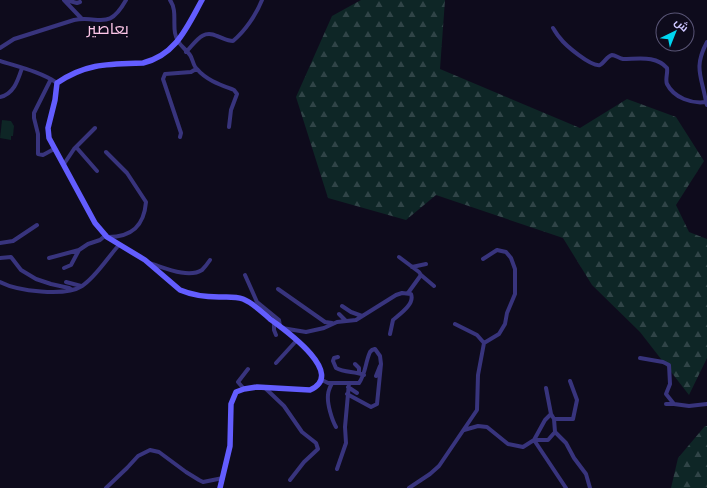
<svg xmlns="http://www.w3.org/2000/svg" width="707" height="488" font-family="Ubuntu,Cairo,sans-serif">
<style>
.forest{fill:url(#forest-firs)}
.pitch{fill:#0e2626}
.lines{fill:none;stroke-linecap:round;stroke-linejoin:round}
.street{stroke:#38347d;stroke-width:4}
.secondary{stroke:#635dff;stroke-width:5.5}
.labels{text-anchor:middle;stroke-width:3;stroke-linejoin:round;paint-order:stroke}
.quarter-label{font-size:16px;fill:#ffc8ea;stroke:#0e0b1c}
</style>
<defs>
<pattern id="forest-firs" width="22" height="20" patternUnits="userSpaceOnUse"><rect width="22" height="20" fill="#0e2626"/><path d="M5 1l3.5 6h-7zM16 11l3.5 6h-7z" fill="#304447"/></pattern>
</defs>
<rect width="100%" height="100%" fill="#0e0b1c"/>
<path class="forest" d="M361,0H445L440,69L580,128L627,99L676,117L704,161L676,205L689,232L707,239V358L689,395L640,332L592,285L563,238L436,195L406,220L328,198L296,97L332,16Z
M705,426H707V488H671L678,458Z"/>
<path class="pitch" d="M2,120L11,121L14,126L13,136H11V140L0,138Z"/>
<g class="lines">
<path class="street" d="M64,0L82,19
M66,0L77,3L80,2
M170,0C177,10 173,22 175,33C177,44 184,47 190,55C193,59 193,66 197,69C206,80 221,85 234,90L237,94L231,110L229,127
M553,28C555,31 557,35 560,38C565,45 591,67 600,65C604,63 607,56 612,55C615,55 619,58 623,59C638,59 656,55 667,68C668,73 665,79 667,84C674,98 692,104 706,102L707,105
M0,48L14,39L74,20C100,15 108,32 126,0
M186,52C196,42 202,29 217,36C223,38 227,41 233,41C245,31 256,15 262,0
M0,61C19,67 41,72 57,83
M51,79L34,113V118L38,134V154L43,155L54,149
M0,97C14,94 18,80 22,68
M706,102C702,77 693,68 707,42
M180,137L181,133L163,79L165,74L191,72L196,69
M76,147L97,171
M106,152L127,173L146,202C144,226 132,237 108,237
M64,164L74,149L95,128
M0,243L13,241L37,225
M399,257L419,272L421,275L408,293
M0,258L11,257L21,270L36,279L51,284L69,288L72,290
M49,258L79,250L88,244L100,240L106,235
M149,263C163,267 188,279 202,270C205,267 208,263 210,260
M412,267L426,264
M64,268L71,265L79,250
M245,275L257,302L279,320L280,326
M421,275L434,286
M0,282C17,291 65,297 82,286C96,277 108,257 119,245
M66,282L81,286
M278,289L325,322L332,323
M342,306L351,312L362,316
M339,314L346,321
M274,322V330L276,335
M455,324L477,335L484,343
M282,328L306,332L324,328L337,322L356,320L396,295L402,293L411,294C415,304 400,314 393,320L390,334
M338,357L334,358L333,361L336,368C345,373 354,371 364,375
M640,358L663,362L669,365L670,384L666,394L674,404L689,406L707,404
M276,363L297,340
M355,364L359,368V373
M376,376L380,366
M322,380L328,383H349L345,427L346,443L337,469
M332,383C330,387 328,391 328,395C327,404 332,420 336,427
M264,387L284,406L302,432L316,443L318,449L304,462L290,480
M348,387L357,393
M546,388L551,414
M244,389L238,382L248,369
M347,394L371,407L377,404L381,364L380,356L375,349L372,350L370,352C365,363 366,373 359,383H349
M666,404H674
M554,419H573L577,400L570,381
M464,430L478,426L487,427L508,444L523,447L534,440L545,420L551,414L554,419L555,432L548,440H534
M555,432L566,443L574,458L586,474L590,488
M534,440L566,488
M106,488L127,468L138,456L150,450L159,452L186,472L199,480L203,482L223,478
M409,488L430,474L439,466L477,410L478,375L484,343L499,334L505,324L507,313L515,294V269L511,258L506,252L497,250L483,259"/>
<path class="secondary" d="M202,0C187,27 176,55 143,63C109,64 86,63 57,83L55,100L48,128L49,138L95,223L107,237L145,260L180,290C192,295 205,297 219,297C226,297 235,296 243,299C253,303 262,312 270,319C285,330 347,374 310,390L257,387L244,389L236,392L231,404L230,446L220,488"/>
</g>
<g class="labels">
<g class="quarter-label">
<text x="108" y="34">بعاصير</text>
</g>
</g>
<g transform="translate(675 32) rotate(43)"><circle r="19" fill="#0e0b1c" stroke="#5a5677"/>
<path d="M0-3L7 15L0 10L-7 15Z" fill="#00d6f1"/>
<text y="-6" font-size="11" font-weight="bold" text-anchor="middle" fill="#cdc6ff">ش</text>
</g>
</svg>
